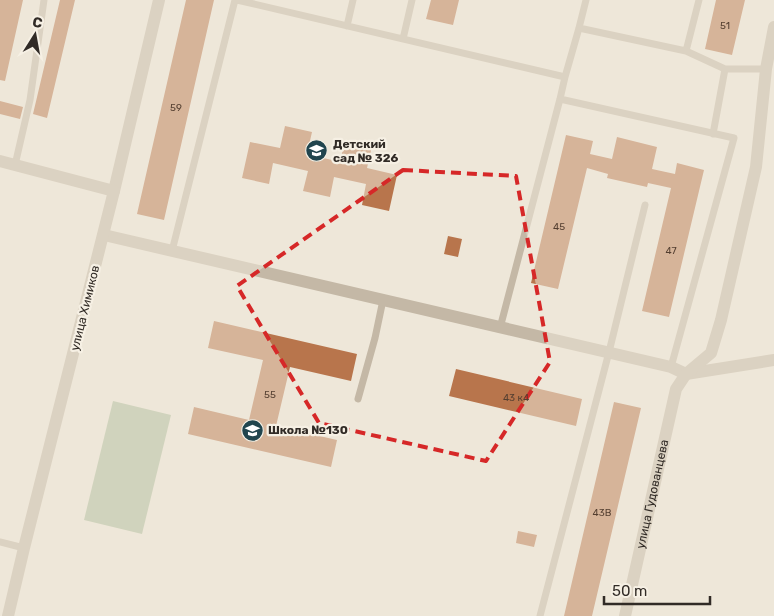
<svg xmlns="http://www.w3.org/2000/svg" width="774" height="616" font-family="Rubik,sans-serif">
<style>
.green{fill:#acbb9b}
.building{fill:#b8754c}
.lines{fill:none;stroke-linecap:round;stroke-linejoin:round}
.service{stroke:#c4b8a6;stroke-width:7}
.minor{stroke:#c4b8a6;stroke-width:12}
.tertiary{stroke:#c4b8a6;stroke-width:12}
.marked{fill:none;stroke:#d62828;stroke-width:4;stroke-dasharray:10 6;stroke-linejoin:round}
.labels{text-anchor:middle;stroke-width:4.5;stroke-linejoin:round;paint-order:stroke}
.number-label{font-size:10px;fill:#533e30}
.poi-label{font-size:12px;font-weight:bold;fill:#312b26;stroke:#f6f0e4;text-anchor:start}
.street-label{font-size:12px;fill:#312b26;stroke:#f6f0e4}
</style>
<rect width="100%" height="100%" fill="#eee7d9"/>
<path class="green" d="M113,401L171,415L142,534L84,520Z"/>
<path class="building" d="M0,0H23L5,81L0,80Z
M60,0H75L47,118L33,114Z
M186,0H214L164,220L137,214Z
M431,0H459L453,25L426,19Z
M716,0H745L732,55L705,49Z
M0,101L23,107L20,119L0,114Z
M285,126L312,132L307,154L340,162L345,140L372,146L367,168L397,175L389,211L362,205L366,184L334,177L330,197L303,191L308,171L273,163L269,184L242,178L250,142L280,148Z
M566,135L593,141L590,154L612,159L617,137L657,147L652,169L675,174L677,163L704,170L669,317L642,311L671,188L648,183L647,187L607,178L608,174L587,168L558,289L531,283Z
M448,236L462,239L458,257L444,254Z
M214,321L357,354L351,381L290,367L276,426L337,440L331,467L188,434L194,407L249,420L263,360L208,348Z
M456,369L582,399L576,426L449,396Z
M614,402L641,408L592,616H564Z
M518,531L537,535L534,547L516,543Z"/>
<g class="lines">
<path class="service" d="M237,0L565,77L579,28L586,0
M347,26L353,0
M579,28L686,51L699,0
M403,39L412,0
M686,51L725,69H766
M560,99L734,138L671,367
M713,134L725,69
M15,165L30,100L44,0
M172,251L235,0
M500,328L560,99L565,77
M358,399L375,338L383,300
M0,542L24,548
M540,616L609,352L645,205"/>
<g class="minor">
<path d="M114,191L159,0"/>
<path d="M104,235L671,367L686,374L774,360"/>
<path id="s1" d="M625,616L676,389L686,374L711,353L721,320L756,167L766,69L774,27"/>
</g>
<path class="tertiary" d="M0,161L114,191L24,548L8,616"/>
</g>
<path d="M0 0H774V616H0ZM403,170L516,176L550,362L486,461L319,423L237,286Z" fill="#eee7d9" fill-opacity=".55" fill-rule="evenodd"/>
<path class="marked" d="M403,170L516,176L550,362L486,461L319,423L237,286Z"/>
<defs>
<symbol id="school-disc" viewBox="-11 -11 22 22"><circle r="9.5" fill="#21454e" stroke="#f6f0e4"/><path d="M0-5L7-2L0 1L-7-2ZM-4 1L0 2.5L4 1V4Q0 6-4 4Z" fill="#fff"/></symbol>
</defs>
<g fill-rule="evenodd">
<use href="#school-disc" x="304" y="138" width="25" height="25"/>
<use href="#school-disc" x="240" y="418" width="25" height="25"/>
</g>
<g class="labels">
<g class="number-label">
<text x="725" y="29">51</text>
<text x="176" y="111">59</text>
<text x="559" y="230">45</text>
<text x="671" y="254">47</text>
<text x="270" y="398">55</text>
<text x="516" y="401">43 к4</text>
<text x="602" y="516">43В</text>
</g>
<g class="poi-label">
<text x="333" y="148">Детский<tspan x="333" dy="14">сад № 326</tspan></text>
<text x="268" y="434">Школа №130</text>
</g>
<g class="street-label">
<text transform="translate(85 308) rotate(-76)" y="4">улица Химиков</text>
<text dy="4" stroke="none"><textPath href="#s1" startOffset="125">улица Гудованцева</textPath></text>
</g>
</g>
<g transform="translate(35 35) rotate(11)" stroke="#f6f0e4" stroke-width="4" paint-order="stroke">
<path d="M0-4L9 19L0 12L-9 19Z" fill="#312b26"/>
<text y="-8" font-size="14" font-weight="bold" text-anchor="middle" fill="#312b26">С</text>
</g>
<path d="M604 596v8h106v-8" fill="none" stroke="#312b26" stroke-width="2.5"/>
<text x="612" y="596" font-size="15" fill="#312b26" stroke="#f6f0e4" stroke-width="4" paint-order="stroke">50 m</text>
</svg>
